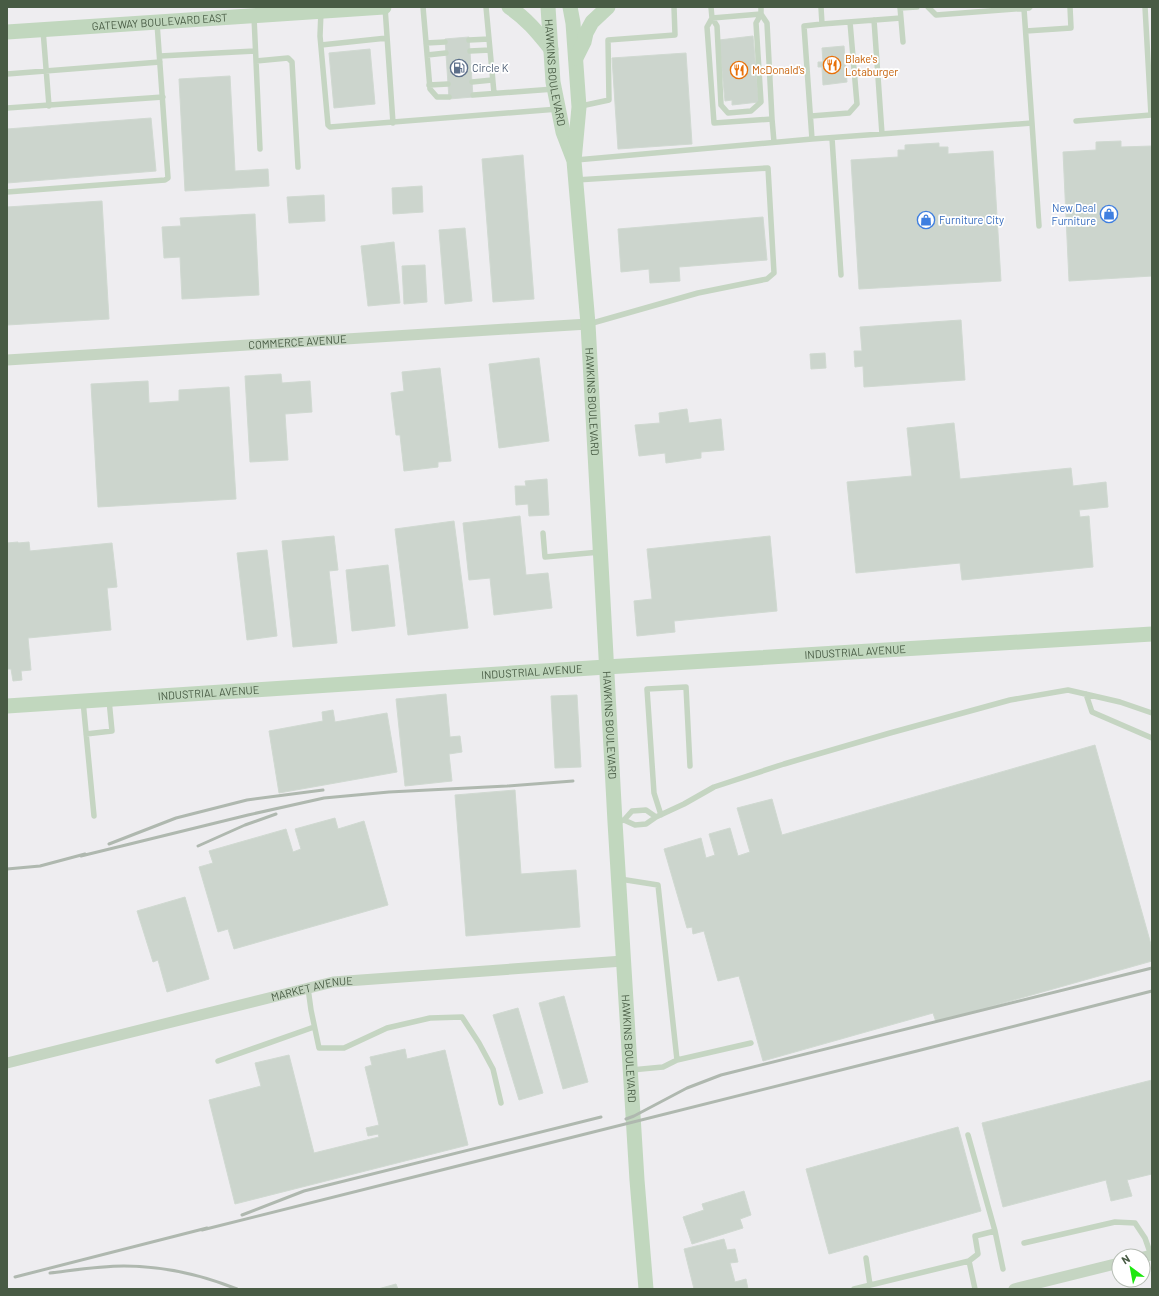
<svg xmlns="http://www.w3.org/2000/svg" width="1159" height="1296" font-family="Barlow,sans-serif">
<style>
.building{fill:#ccd5cd;stroke:#d0d9d1}
.lines{fill:none;stroke-linecap:round;stroke-linejoin:round}
.lane{stroke:#c5d5c2;stroke-width:5.5}
.street{stroke:#c5d5c2;stroke-width:11}
.secondary{stroke:#c1d7be;stroke-width:15}
.rail{stroke:#afb8af;stroke-width:3}
.labels{text-anchor:middle;stroke-width:3.5;stroke-linejoin:round;paint-order:stroke}
.street-label{font-size:11px;fill:#485b44;stroke:#fff}
.food-label{font-size:11px;fill:#c56008;stroke:#fff;text-anchor:start}
.service-label{font-size:11px;fill:#4e5e75;stroke:#fff;text-anchor:start}
.shop-label{font-size:11px;fill:#366cbe;stroke:#fff;text-anchor:end}
</style>
<rect width="100%" height="100%" fill="#eeedf0"/>
<path class="building" d="M753,36L759,102L732,105V100L725,101L719,40Z
M469,37L473,97L449,99L445,39Z
M844,46L847,82L823,85L822,67H818V62H823L822,48Z
M370,49L375,104L334,108L329,53Z
M686,53L692,144L618,149L612,58Z
M230,76L235,171L268,169L269,186L185,191L179,79Z
M151,118L156,171L7,183V129Z
M1121,141V147L1152,146V276L1069,281L1063,152L1096,150V142Z
M939,143V147H948V154L993,151L1001,281L859,289L851,160L898,157V150H905V145Z
M523,155L534,299L493,302L482,159Z
M422,186L423,212L393,214L392,188Z
M324,195L325,221L289,223L287,197Z
M102,201L109,319L7,325V207Z
M255,214L259,295L182,299L180,257L164,258L162,227L181,226L180,218Z
M763,217L767,260L679,267L680,281L650,283L649,269L621,272L618,229Z
M465,228L472,301L445,304L439,230Z
M394,242L400,303L368,306L361,246Z
M425,265L427,302L404,304L402,266Z
M961,320L965,380L864,387L863,366L855,367L854,351H862L860,327Z
M825,353L826,368L811,369L810,354Z
M539,358L549,441L499,448L489,364Z
M440,368L451,461L438,462V467L404,471L400,435H396L391,393L404,391L402,372Z
M281,374L282,383L310,381L312,412L285,414L288,460L250,462L245,376Z
M148,381L149,403L179,401V390L229,387L236,499L98,507L91,384Z
M687,409L689,423L721,419L724,450L701,452V458L666,463L665,453L639,456L635,425L660,423L659,413Z
M954,423L960,479L1071,468L1073,486L1106,482L1108,507L1079,510L1080,517L1089,516L1093,567L962,580L960,563L856,573L847,482L912,476L907,428Z
M547,479L549,515L529,516L528,504L516,505L515,486H526L525,481Z
M520,516L526,575L548,573L552,608L494,615L490,578L469,580L463,523Z
M454,521L468,628L408,635L395,529Z
M334,536L338,570L329,571L337,643L293,647L282,541Z
M770,536L777,611L674,621L675,632L637,636L634,601L652,599L647,549Z
M18,542V543L29,542L30,551L112,543L117,587L107,588L111,630L28,638L31,670L21,671L22,680L13,681L11,669H7V543Z
M267,550L277,636L247,640L237,553Z
M388,565L395,626L352,631L346,570Z
M446,694L450,737L460,736L462,752L449,754L452,781L405,786L396,699Z
M577,695L581,767L555,768L551,696Z
M333,710L335,722L387,713L397,772L279,793L269,731L323,721L322,712Z
M1095,745L1152,948V961L936,1022L933,1013L763,1061L739,976L718,981L704,931L693,934L692,927L687,928L664,849L701,838L706,858L715,855L709,834L730,828L738,856L750,852L737,808L772,799L782,835Z
M515,790L521,874L576,870L580,927L466,936L455,795Z
M335,818L338,829L364,821L388,905L234,949L228,929L218,932L199,867L213,863L209,851L286,829L293,852L301,849L295,829Z
M185,897L209,979L167,992L158,960L153,962L137,911Z
M564,996L588,1082L563,1089L539,1003Z
M518,1008L543,1093L519,1100L493,1015Z
M405,1049L407,1059L445,1050L468,1145L235,1204L209,1100L261,1086L255,1063L289,1055L314,1153L379,1137L378,1134L368,1136L366,1128L379,1125L365,1067L372,1065L370,1057Z
M1152,1080V1174L1127,1180L1132,1196L1111,1201L1106,1180L1003,1207L982,1123Z
M958,1127L981,1211L829,1254L806,1169Z
M744,1191L751,1215L740,1219L743,1228L692,1244L683,1217L704,1210L702,1204Z
M724,1239L727,1250L735,1249L738,1262L730,1263L735,1282L746,1279L748,1289H694L684,1249Z
M396,1284L398,1289H378Z"/>
<g class="lines">
<path class="lane" d="M385,7L393,123
M423,7L430,89L437,97H449
M711,7L712,18L707,27L714,123L772,119L767,23L761,14V7
M821,7L822,24L804,26L812,139L1032,123L1024,9
M900,7L903,42
M928,7L936,15L1029,8L1030,7
M900,8L917,7
M321,11L320,36L328,125L330,127L558,109
M761,14L756,23L761,102L751,111L728,113L721,105L717,26L712,18Z
M254,17L260,149
M874,20L882,134
M822,24L901,18
M43,30L49,106
M1026,31L1071,28L1070,7
M489,39L494,93
M469,40L489,39L486,7
M426,43L445,42
M321,45L387,38
M470,51L490,50
M427,55L446,53
M160,56L255,51
M256,61L288,58L292,62L298,167
M7,74L160,62
M472,82L492,80
M429,85L448,84
M473,95L554,89
M581,106L609,100L608,40L675,35L674,7
M7,108L163,97
M811,116L849,113L857,104L850,22
M772,119L774,142
M1076,121L1151,115L1145,7
M1032,123L1039,226
M832,138L841,275
M576,160L812,139
M576,180L768,168L774,273L767,279L698,293L589,324
M7,192L165,180L168,178L157,23
M543,533L545,557L600,552
M1086,694L1092,712L1152,738
M83,701L94,816
M86,734L112,731L109,700
M661,815L654,793L647,689L686,687L690,766
M624,820L632,811L646,810L656,817
M615,822L624,820L635,825L646,824L656,817L684,804L714,787L784,764L890,733L1010,700L1068,690L1120,702L1152,713
M620,879L658,885L677,1060L751,1043
M308,988L311,1010L319,1048H344L387,1028L430,1018L462,1017L479,1043L493,1069L501,1103
M218,1061L314,1027
M631,1070L663,1067L677,1060
M968,1135L995,1231
M1024,1243L1115,1222L1135,1223L1145,1238L1151,1255
M866,1258L870,1285
M969,1261L978,1254L975,1236L995,1231L1003,1269
M854,1289L969,1261L975,1289"/>
<g class="street">
<path id="s1" d="M7,360L588,324"/>
<path id="s2" d="M7,1063L333,982L623,961"/>
<path d="M1143,1257L1152,1255"/>
<path d="M1014,1289L1119,1263"/>
</g>
<g class="secondary">
<path d="M509,7C526,18 538,33 551,49"/>
<path id="s3" d="M548,7L553,82L563,132L573,158"/>
<path id="s4" d="M570,7L573,23L579,107L574,161L588,324L615,822L637,1180L646,1289"/>
<path id="s5" d="M7,32L384,7"/>
<path d="M576,58L584,42L586,33L592,22L608,7"/>
<path id="s6" d="M7,706L606,667L1152,634"/>
</g>
<path class="rail" d="M109,844L176,818L247,800L323,790
M198,846L245,825L276,814
M81,856L248,815L324,798L389,792L507,786L573,781
M7,869L40,866L85,854
M626,1119L634,1116L687,1088L721,1075L1152,968
M242,1215L304,1191L601,1117
M202,1230L917,1051L1152,991
M50,1273C75,1270 99,1266 124,1266C162,1266 202,1275 237,1289
M15,1277L207,1228"/>
</g>
<defs>
<symbol id="restaurant-ring" viewBox="-11 -11 22 22"><circle r="9.5" fill="#fff" stroke="#e8710a" stroke-width="1.5"/><path d="M-5-6h1v4h1v-4h1v4h1v-4h1v5L-1.5 .5V6h-2V.5L-5-1ZM5-6V6H3V1.5H1.5Q1.5-4 5-6Z" fill="#e8710a"/></symbol>
<symbol id="fuel-ring" viewBox="-11 -11 22 22"><circle r="9.5" fill="#fff" stroke="#5c6f8a" stroke-width="1.5"/><path d="M-5.5-6h7V0h2V4h1.3V-2.5L3-4.5l.8-.8L6-3V5H2.5V1h-1V6h-7ZM-4.2-4.7v3.2H.2V-4.7Z" fill="#5c6f8a"/></symbol>
<symbol id="shop-ring" viewBox="-11 -11 22 22"><circle r="9.5" fill="#fff" stroke="#3f7fe0" stroke-width="1.5"/><path d="M-5-2.5h2.3a2.7 3.5 0 0 1 5.4 0H5L5.5 6h-11ZM-1.5-2.5h3a1.5 2.3 0 0 0-3 0Z" fill="#3f7fe0"/></symbol>
</defs>
<g fill-rule="evenodd">
<use href="#restaurant-ring" x="822" y="55" width="20" height="20"/>
<use href="#fuel-ring" x="449" y="58" width="20" height="20"/>
<use href="#restaurant-ring" x="729" y="60" width="20" height="20"/>
<use href="#shop-ring" x="1099" y="204" width="20" height="20"/>
<use href="#shop-ring" x="916" y="210" width="20" height="20"/>
</g>
<g class="labels">
<g class="street-label">
<text dy="4" stroke="none"><textPath href="#s5" startOffset="153">GATEWAY BOULEVARD EAST</textPath></text>
<text dy="4" stroke="none"><textPath href="#s3" startOffset="66">HAWKINS BOULEVARD</textPath></text>
<text dy="4" stroke="none"><textPath href="#s1" startOffset="291">COMMERCE AVENUE</textPath></text>
<text dy="4" stroke="none"><textPath href="#s4" startOffset="396">HAWKINS BOULEVARD</textPath></text>
<text dy="4" stroke="none"><textPath href="#s6" startOffset="850">INDUSTRIAL AVENUE</textPath></text>
<text dy="4" stroke="none"><textPath href="#s6" startOffset="526">INDUSTRIAL AVENUE</textPath></text>
<text dy="4" stroke="none"><textPath href="#s6" startOffset="202">INDUSTRIAL AVENUE</textPath></text>
<text dy="4" stroke="none"><textPath href="#s4" startOffset="720">HAWKINS BOULEVARD</textPath></text>
<text dy="4" stroke="none"><textPath href="#s2" startOffset="314">MARKET AVENUE</textPath></text>
<text dy="4" stroke="none"><textPath href="#s4" startOffset="1044">HAWKINS BOULEVARD</textPath></text>
</g>
<g class="food-label">
<text x="845" y="63">Blake's<tspan x="845" dy="13">Lotaburger</tspan></text>
<text x="752" y="74">McDonald's</text>
</g>
<g class="service-label">
<text x="472" y="72">Circle K</text>
</g>
<g class="shop-label">
<text x="1096" y="212">New Deal<tspan x="1096" dy="13">Furniture</tspan></text>
<text x="939" y="224" text-anchor="start">Furniture City</text>
</g>
</g>
<rect width="1159" height="1296" fill="none" stroke="#485b44" stroke-width="16"/>
<g transform="translate(1131 1268) rotate(328)"><circle r="19" fill="#ffffff" stroke="#b6bdb4"/>
<path d="M0-3L7 15L0 10L-7 15Z" fill="#1de710"/>
<text y="-6" font-size="11" font-weight="bold" text-anchor="middle" fill="#485b44">N</text>
</g>
</svg>
